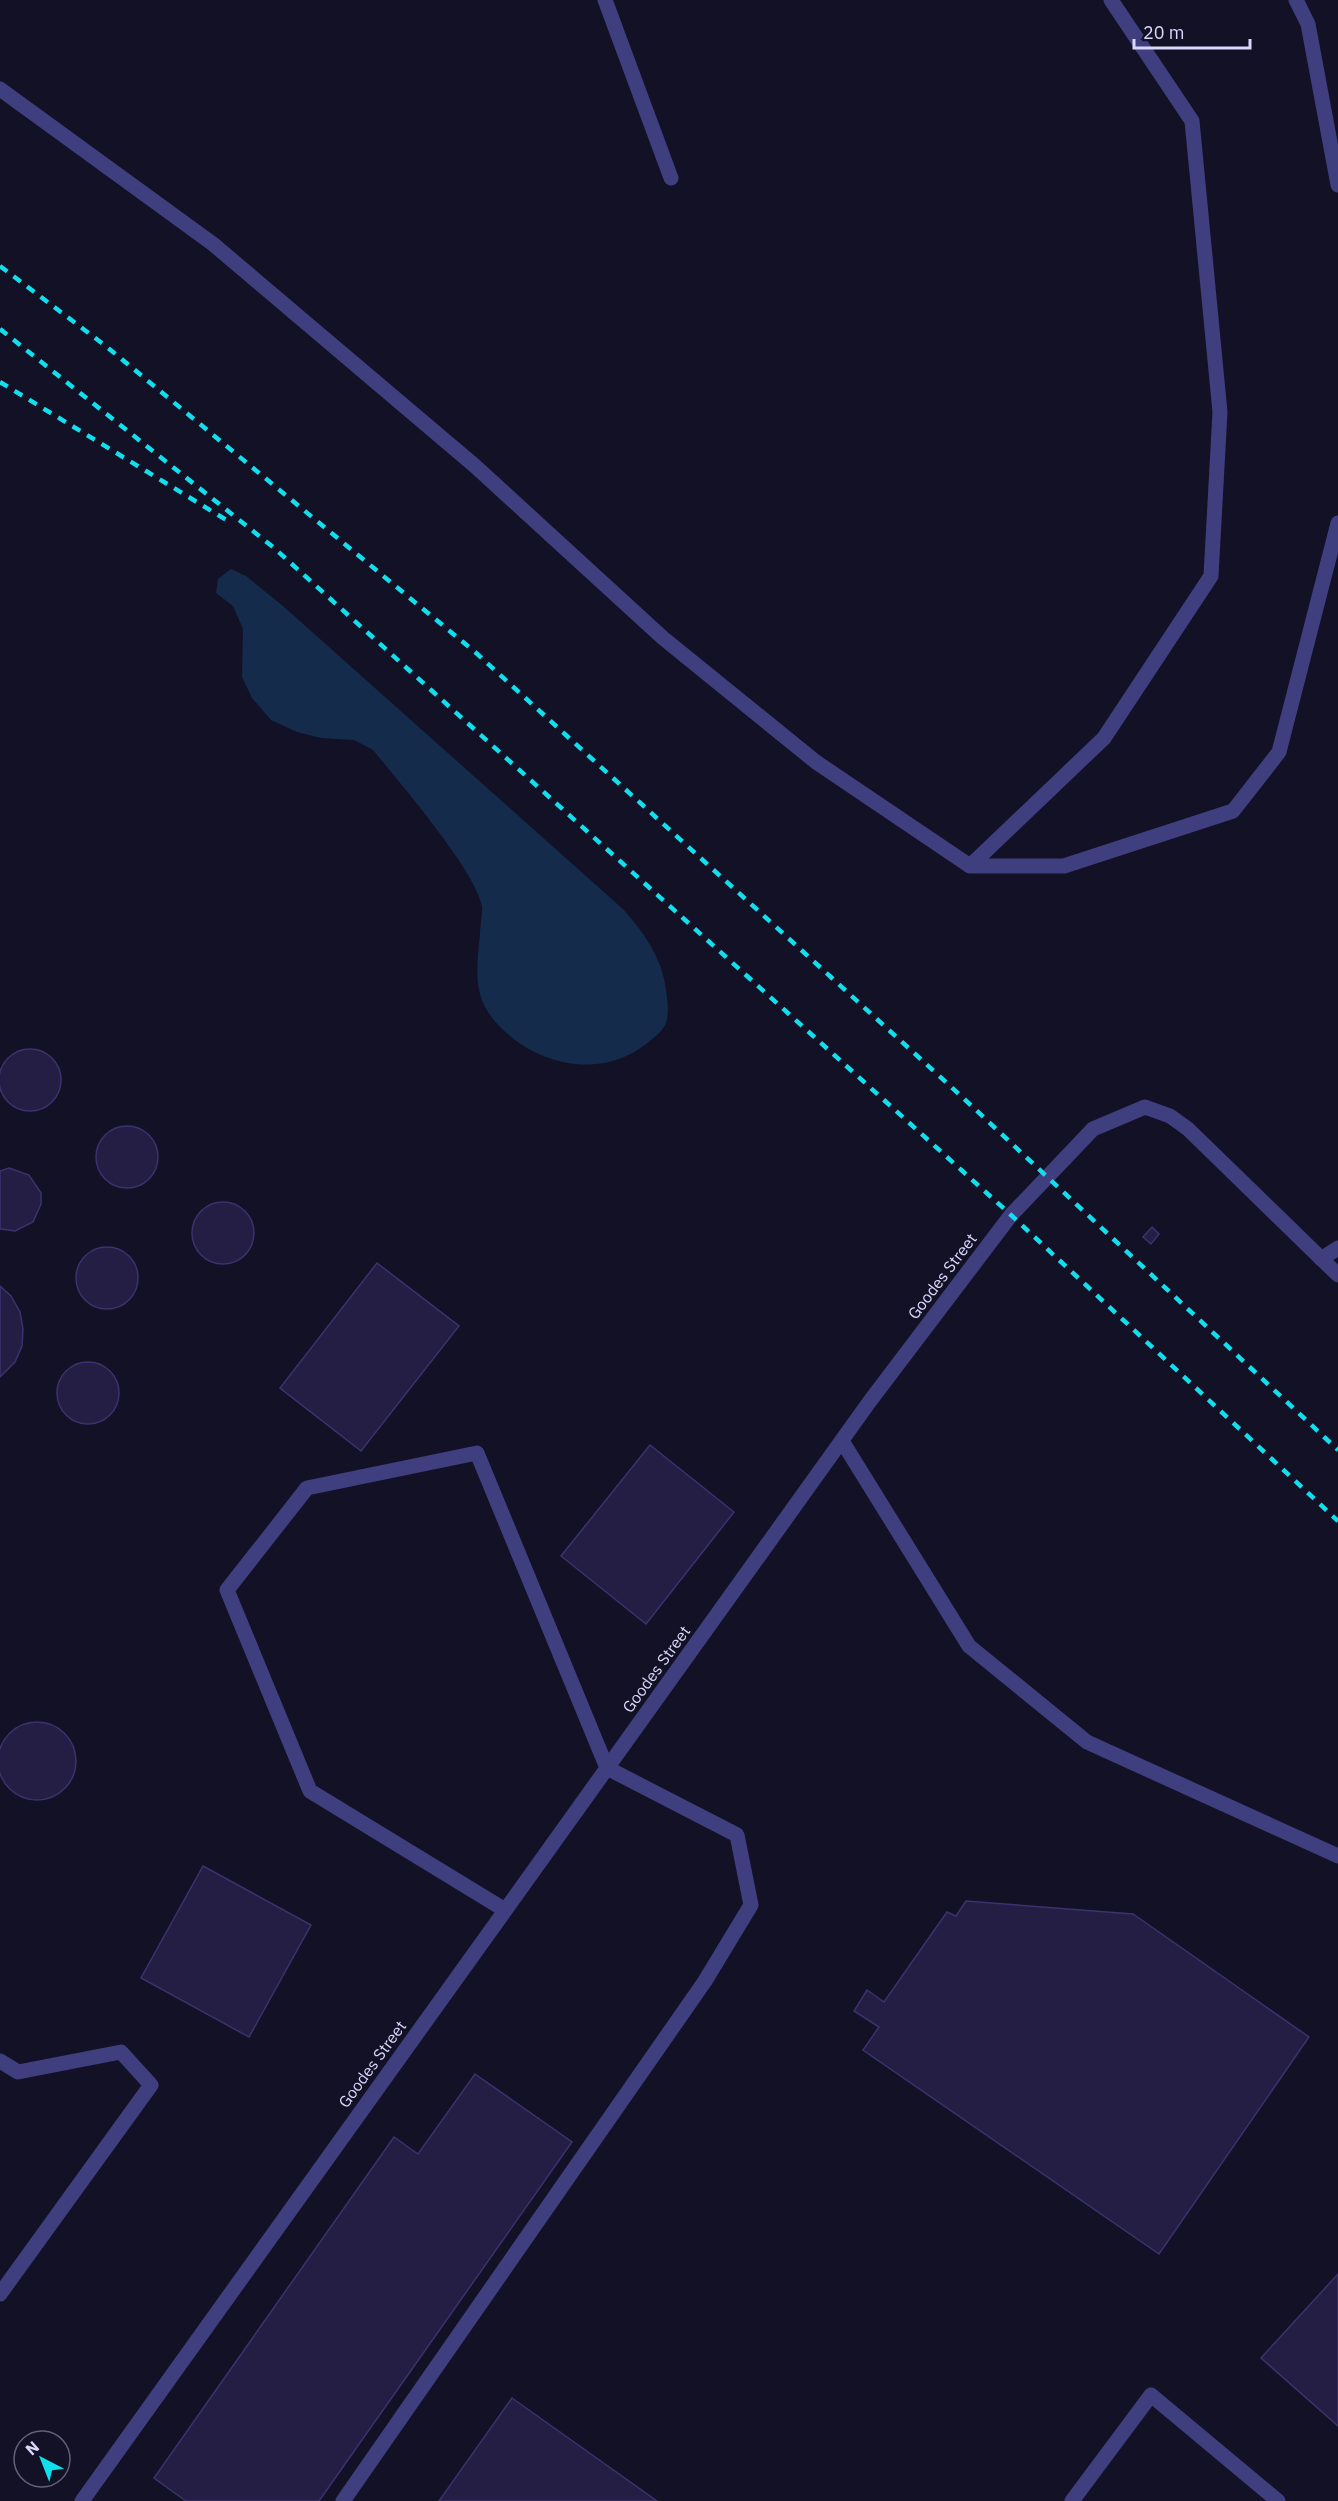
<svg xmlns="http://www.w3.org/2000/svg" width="1338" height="2501" font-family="'IBM Plex Sans',sans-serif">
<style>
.water{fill:#142b4b}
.building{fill:#241e44;stroke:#3c326f;stroke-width:1.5}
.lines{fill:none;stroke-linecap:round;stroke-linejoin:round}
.minor{stroke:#3f3f80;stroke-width:15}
.rail{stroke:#11dfee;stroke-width:4.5;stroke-dasharray:9 8;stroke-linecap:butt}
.labels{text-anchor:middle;stroke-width:4.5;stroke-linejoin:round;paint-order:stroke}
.street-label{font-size:16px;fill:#dad7fc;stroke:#131125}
</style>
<rect width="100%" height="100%" fill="#131125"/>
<path class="water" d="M231,569L246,576L283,606L624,910C648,938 664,961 667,998C668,1005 669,1017 665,1025C661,1033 650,1041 642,1047C602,1076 546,1067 509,1035C471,1003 476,977 480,933C480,924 483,914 482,906C475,870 399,782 373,750L354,740L321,738L297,732L271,720L252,698L242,677L243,629L233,606L216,593L218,579Z"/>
<path class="building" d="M-1 1080a31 31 0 1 1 62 0a31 31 0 1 1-62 0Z
M96 1157a31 31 0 1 1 62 0a31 31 0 1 1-62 0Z
M9,1168L29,1175L41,1193V1204L33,1222L15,1231L0,1229V1171Z
M192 1233a31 31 0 1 1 62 0a31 31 0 1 1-62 0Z
M1152,1227L1159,1234L1151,1244L1143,1237Z
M76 1278a31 31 0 1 1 62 0a31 31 0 1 1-62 0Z
M377,1263L459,1326L361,1451L280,1388Z
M0,1286L11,1296L20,1312L23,1329L22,1346L15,1362L0,1377Z
M57 1393a31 31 0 1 1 62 0a31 31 0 1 1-62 0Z
M650,1445L734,1512L646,1624L561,1556Z
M-2 1761a39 39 0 1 1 78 0a39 39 0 1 1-78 0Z
M203,1866L311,1925L249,2037L141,1978Z
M966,1901L1133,1914L1309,2037L1159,2254L863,2050L879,2027L854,2011L867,1990L884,2002L947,1912L956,1916Z
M475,2074L572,2142L319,2501H186L154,2478L394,2137L418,2154Z
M1338,2274V2426L1261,2358Z
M512,2398L657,2501H439Z"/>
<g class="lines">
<path class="minor" d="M605,0L671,178
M1296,0L1308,24L1338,185
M0,89L213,244L475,466L663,638L816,762L970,866H1064L1233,811L1279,752L1338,523
M970,866L1104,738L1211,576L1220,412L1192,121L1111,0
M1321,1259L1338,1248
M842,1441L969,1646L1087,1742L1338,1856
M0,2061L18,2072L121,2052L151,2085L0,2294
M82,2501L870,1401L1011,1215L1093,1129L1145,1107L1170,1116L1188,1129L1338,1275
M343,2501L705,1981L751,1905L737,1835L607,1768L477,1453L307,1488L227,1590L310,1791L505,1910
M1072,2501L1151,2395L1278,2501"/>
<path class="rail" d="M0,266L107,347L475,652L960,1095L1338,1450
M0,329L273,547L1011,1215L1338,1521
M0,382L228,521"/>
</g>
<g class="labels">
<g class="street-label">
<text transform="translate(942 1276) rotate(-53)" y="6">Goodes Street</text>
<text transform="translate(656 1669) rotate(-54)" y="6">Goodes Street</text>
<text transform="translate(372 2064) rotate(-54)" y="6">Goodes Street</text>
</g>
</g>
<g transform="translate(42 2459) rotate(318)"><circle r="28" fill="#131125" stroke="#63607b" stroke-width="1.5"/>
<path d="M0-4.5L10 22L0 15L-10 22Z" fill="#11dfee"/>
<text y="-9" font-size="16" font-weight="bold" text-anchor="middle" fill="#dad7fc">N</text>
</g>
<path d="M1134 39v9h116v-9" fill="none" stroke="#dad7fc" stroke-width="3"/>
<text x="1143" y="39" font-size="18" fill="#dad7fc" stroke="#131125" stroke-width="4.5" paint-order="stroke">20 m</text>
</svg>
